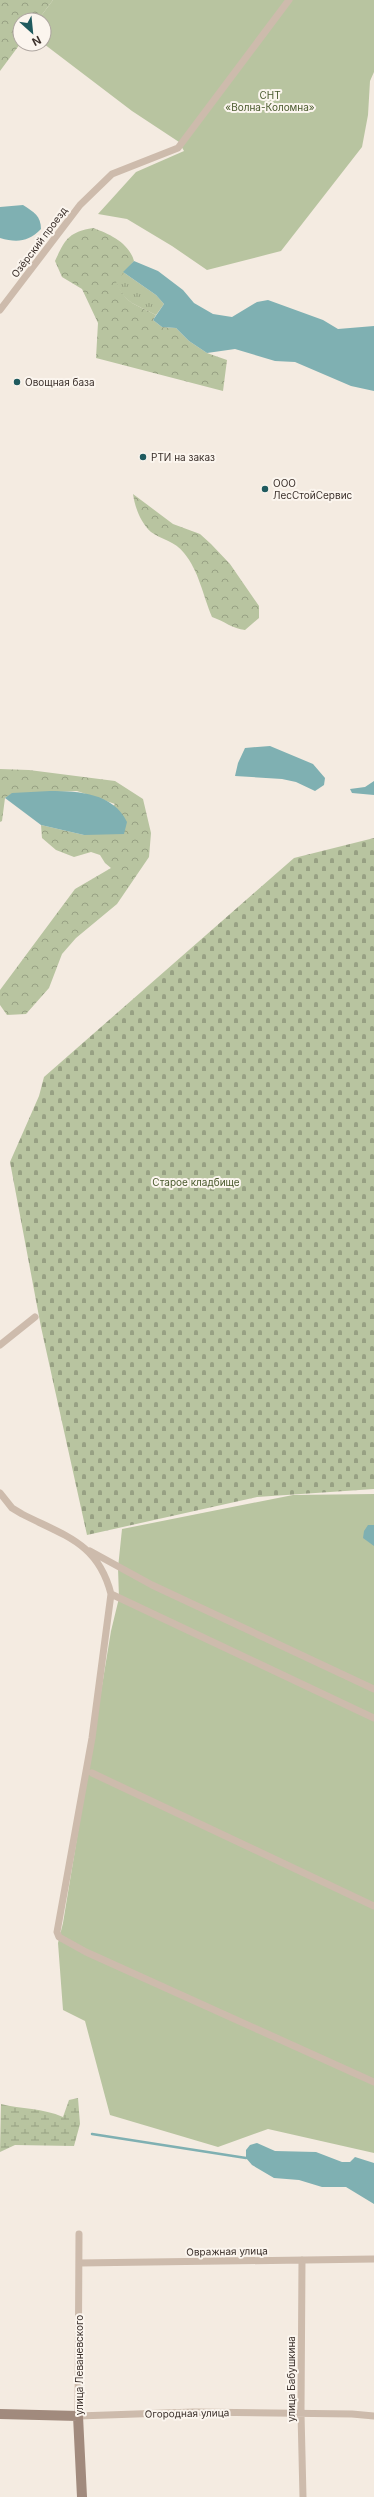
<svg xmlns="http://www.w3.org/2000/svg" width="374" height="2497" font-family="Inter,sans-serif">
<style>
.grass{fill:url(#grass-tufts)}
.forest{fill:url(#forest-crowns)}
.wetland{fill:url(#wetland-marsh)}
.cemetery{fill:url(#cemetery-stones)}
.green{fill:#b8c4a0}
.water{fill:#7fb0b2}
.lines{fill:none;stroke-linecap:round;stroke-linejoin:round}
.stream{stroke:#7fb0b2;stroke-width:2.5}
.street{stroke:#cdbbac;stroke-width:7}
.secondary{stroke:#a18a7d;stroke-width:10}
.poi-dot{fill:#1f5a5e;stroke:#fbf5ee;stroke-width:1.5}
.labels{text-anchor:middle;stroke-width:4;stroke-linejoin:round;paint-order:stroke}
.park-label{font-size:10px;fill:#4a5a2e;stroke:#fbf5ee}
.street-label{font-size:10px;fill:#3b302b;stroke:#fbf5ee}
.poi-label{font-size:10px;fill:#3b302b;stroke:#fbf5ee;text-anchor:start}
</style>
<defs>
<pattern id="grass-tufts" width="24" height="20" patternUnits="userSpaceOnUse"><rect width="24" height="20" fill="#b8c4a0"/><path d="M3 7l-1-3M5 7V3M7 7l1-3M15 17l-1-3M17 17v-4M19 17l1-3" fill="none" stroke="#97a083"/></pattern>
<pattern id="forest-crowns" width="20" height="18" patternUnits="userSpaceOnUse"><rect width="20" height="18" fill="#b8c4a0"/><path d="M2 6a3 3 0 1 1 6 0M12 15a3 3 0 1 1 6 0" fill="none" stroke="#97a083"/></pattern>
<pattern id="wetland-marsh" width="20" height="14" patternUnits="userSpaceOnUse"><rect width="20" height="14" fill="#b8c4a0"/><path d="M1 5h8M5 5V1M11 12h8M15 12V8" fill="none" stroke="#97a083"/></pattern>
<pattern id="cemetery-stones" width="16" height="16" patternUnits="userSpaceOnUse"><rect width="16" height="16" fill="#b8c4a0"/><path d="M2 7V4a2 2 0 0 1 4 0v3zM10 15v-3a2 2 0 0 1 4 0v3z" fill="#97a083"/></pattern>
</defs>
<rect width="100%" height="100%" fill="#f4ebe1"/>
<path class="grass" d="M123,272L156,295L164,304L156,315C134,303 128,306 115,282Z"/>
<path class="forest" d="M0,0H53L38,20H20V44L0,71Z
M93,228C110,234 129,243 134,261L116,282C128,306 134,303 156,315L153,320L162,327L176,328L189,341L207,353L227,360L223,391L96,358L98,323L82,289L62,277L55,261C65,240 68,232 93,228Z
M133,494L173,524L200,534L211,544L230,564L259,606V618L245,630C233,629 224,621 212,617C203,596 199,571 184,553C175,541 162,540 151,532C140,522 135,507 133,494Z
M0,769L29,770L115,781L143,799L151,833L149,857L117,904L76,938L62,954L49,988L26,1014L7,1015L0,1005V990L75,889L111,868L105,863L100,855L91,852L74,857L56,850L42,838L41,825L84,835L115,804L77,791L12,794L5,798L2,821L0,822Z"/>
<path class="wetland" d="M78,2098L80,2124L74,2146L15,2145L0,2152L1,2104C21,2109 43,2108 63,2117L69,2100Z"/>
<path class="cemetery" d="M374,838V1489L257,1497L87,1535L41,1327L10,1162L39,1096L44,1077L294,858Z"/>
<path class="green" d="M53,0H374V72L370,81L368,115L362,147L281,251L207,270L172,246L127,219L98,214L136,172L184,151L179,142L132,111L44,44V20H38Z
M374,1494V2153L268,2129L218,2147L110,2115L85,2021L63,2010L58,1943L63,1923L111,1631L119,1598L118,1568L122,1529L293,1495Z"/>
<path class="water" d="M23,205C34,212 41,216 41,229C28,242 17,243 0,238V207Z
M134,261L158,271L183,290L194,303L213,314L232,317L257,302L268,300L323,320L338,329L374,326V391L351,386L295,362L275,361L235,349L207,353L189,341L176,328L162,327L153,320L164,304L156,295L123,272Z
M270,746L313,764L325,778L324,785L315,791L296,782L282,779L235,776L238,763L245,748Z
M374,781V795L352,793L350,789L365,787Z
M50,791C79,791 113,793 127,822L124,834L84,835L41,825L5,798L12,793Z
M368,1525H374V1546L363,1538L364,1531Z
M257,2143L275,2151L316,2152L342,2162H350L355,2157L374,2163V2204L346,2187H322L299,2180L274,2178L252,2165L246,2158V2150L250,2145Z"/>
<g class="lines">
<path class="stream" d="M92,2134L246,2158"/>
<path class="street" d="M0,310L80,205L112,174L178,148L289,0
M0,1345L35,1317
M0,1493L12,1508L22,1514C65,1536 98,1543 111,1594L92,1738L57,1932L59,1937L86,1952L374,2082
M90,1551L152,1585L374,1689
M111,1594L374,1718
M92,1773L374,1906
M79,2234L78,2416L194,2412L352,2414L374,2416
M302,2260L301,2413L303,2497
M80,2263L374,2259"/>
<path class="secondary" d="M0,2414L78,2416L82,2497"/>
</g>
<g class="poi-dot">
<circle cx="17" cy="382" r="4"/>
<circle cx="143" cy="457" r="4"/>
<circle cx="265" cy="489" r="4"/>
</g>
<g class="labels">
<g class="park-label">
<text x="270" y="99">СНТ<tspan x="270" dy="12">«Волна-Коломна»</tspan></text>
<text x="196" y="1186">Старое кладбище</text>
</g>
<g class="street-label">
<text transform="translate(39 242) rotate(-53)" y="4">Озёрский проезд</text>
<text transform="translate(227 2251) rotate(-1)" y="4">Овражная улица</text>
<text transform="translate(79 2365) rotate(-90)" y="4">улица Леваневского</text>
<text transform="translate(291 2379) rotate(-90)" y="4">улица Бабушкина</text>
<text transform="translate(187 2413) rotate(-1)" y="4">Огородная улица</text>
</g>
<g class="poi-label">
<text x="25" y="386">Овощная база</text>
<text x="151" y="461">РТИ на заказ</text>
<text x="273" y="487">ООО<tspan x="273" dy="12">ЛесСтойСервис</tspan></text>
</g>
</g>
<g transform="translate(32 32) rotate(153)"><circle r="19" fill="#fbf5ee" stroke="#aea6a0"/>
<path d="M0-3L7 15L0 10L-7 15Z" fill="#1f5a5e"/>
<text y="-6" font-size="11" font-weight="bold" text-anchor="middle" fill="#3b302b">N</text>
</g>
</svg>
